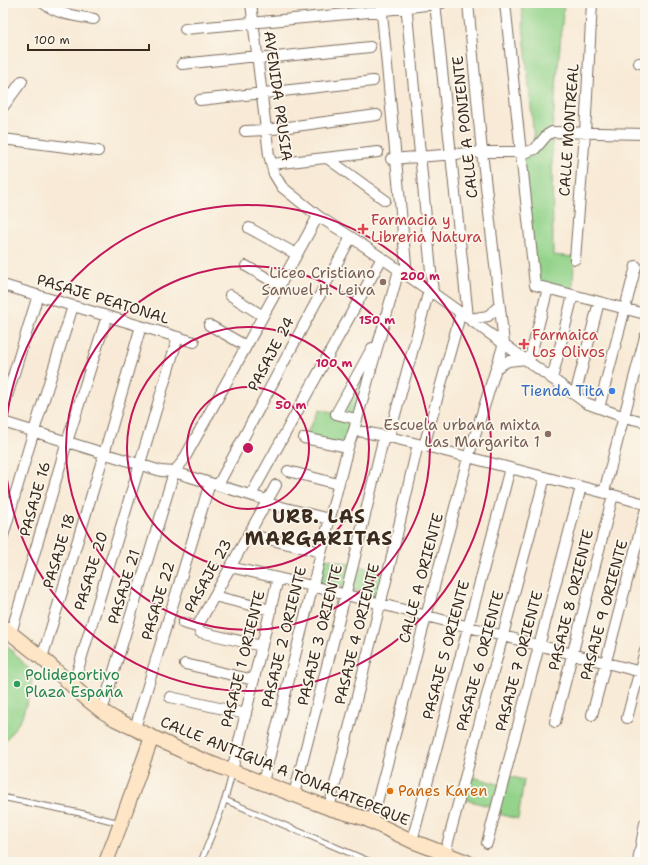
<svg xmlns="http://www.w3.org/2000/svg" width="648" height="865" font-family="'Shantell Sans',sans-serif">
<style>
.green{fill:#93d38a;stroke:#677e54}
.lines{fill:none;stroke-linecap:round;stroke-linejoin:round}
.lane-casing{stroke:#7d6d5e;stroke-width:7}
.street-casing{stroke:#7d6d5e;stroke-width:12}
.secondary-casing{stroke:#7d6d5e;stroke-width:16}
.lane{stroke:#fff;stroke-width:5}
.street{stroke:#fff;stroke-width:10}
.secondary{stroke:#fde5c5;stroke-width:14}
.ring{fill:none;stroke:#c2185b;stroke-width:2}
.health-dot{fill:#e0444e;stroke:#fbf7ec;stroke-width:1.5}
.education-dot{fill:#8d6e63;stroke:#fbf7ec;stroke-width:1.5}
.shop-dot{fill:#3f7fe0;stroke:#fbf7ec;stroke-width:1.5}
.leisure-dot{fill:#2e9e5b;stroke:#fbf7ec;stroke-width:1.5}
.food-dot{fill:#e8710a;stroke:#fbf7ec;stroke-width:1.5}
.labels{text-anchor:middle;stroke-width:3.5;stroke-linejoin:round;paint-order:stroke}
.street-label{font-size:15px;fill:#3b2a1e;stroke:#fbf7ec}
.health-label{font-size:15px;fill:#be3a42;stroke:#fbf7ec;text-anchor:start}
.education-label{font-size:15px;fill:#785e54;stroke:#fbf7ec;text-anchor:end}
.shop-label{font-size:15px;fill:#366cbe;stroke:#fbf7ec;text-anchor:end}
.leisure-label{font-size:15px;fill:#27864d;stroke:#fbf7ec;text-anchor:start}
.food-label{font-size:15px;fill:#c56008;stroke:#fbf7ec;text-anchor:start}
.district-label{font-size:19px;font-weight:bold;letter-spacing:1px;fill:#3b2a1e;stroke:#fbf7ec}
.centre{fill:#c2185b;stroke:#fbf7ec;stroke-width:2}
.ring-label{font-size:12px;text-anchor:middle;font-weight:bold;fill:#c2185b;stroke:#fbf7ec;stroke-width:3.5;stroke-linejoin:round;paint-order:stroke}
</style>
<rect width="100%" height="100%" fill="#fbf7ec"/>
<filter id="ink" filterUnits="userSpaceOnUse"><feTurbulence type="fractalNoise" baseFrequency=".025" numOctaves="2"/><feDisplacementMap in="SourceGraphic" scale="8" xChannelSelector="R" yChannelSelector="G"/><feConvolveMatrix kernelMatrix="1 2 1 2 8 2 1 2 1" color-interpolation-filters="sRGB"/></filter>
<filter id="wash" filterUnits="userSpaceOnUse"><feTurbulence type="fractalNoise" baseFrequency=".012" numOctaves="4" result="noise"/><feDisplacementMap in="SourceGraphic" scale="16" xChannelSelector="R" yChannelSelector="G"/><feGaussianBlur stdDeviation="0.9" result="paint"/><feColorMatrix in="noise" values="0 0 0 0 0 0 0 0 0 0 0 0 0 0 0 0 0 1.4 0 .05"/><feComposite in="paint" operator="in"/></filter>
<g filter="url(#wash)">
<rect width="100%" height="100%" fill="#f8ead6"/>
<path class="green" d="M521,3H564L552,132L553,255L574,257L573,295L535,285L521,152L535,149Z
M382,331L348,447L304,438L319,410L336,414Z
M320,557L388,573L381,598L314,581Z
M3,641L33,673L30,694L21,719L3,744Z
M466,775L502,785L505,775L524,780L518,819L495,813L496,808L459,798Z"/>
</g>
<g filter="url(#ink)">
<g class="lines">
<defs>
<path id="lane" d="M3,799L6,798L80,813L120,823
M225,800L371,862
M201,862C212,833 226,803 232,772"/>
<path id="street" d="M43,3C59,15 75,16 94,19
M251,3L269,155L274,174L282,187L318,216L351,237L433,293L586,403L624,417L645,422
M381,3L407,275
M406,3L433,293
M435,3L468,317
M505,3L535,285L645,314
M185,29L369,12L442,3
M257,59L370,47
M639,63H645
M182,64L257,56
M200,100L373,81
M3,107L22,81
M245,131L266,130L377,115
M3,139L98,151
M327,158L385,200
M391,159L482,152H527L535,149L547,135L552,132L645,134
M272,164L378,152
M249,228L296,254
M575,259L585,133L592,3
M246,266L279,285
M3,285L194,342
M230,295L263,316
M470,319L488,316L499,306
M209,325L246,346
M529,362L548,288
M496,368L508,361L526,359
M552,379L573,295
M575,395L599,302
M599,408L636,266
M3,409L38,295
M356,419L336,414L372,348
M3,422L161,471L174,472L183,461L318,216
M354,430L399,270
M389,437L429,290
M304,438L348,447
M424,446L461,312
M288,471L338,484
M218,485L351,237
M604,492L645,337
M251,495L382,258
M613,495L645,504
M266,503L329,519
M248,534L321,552
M3,536L29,447L73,306
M230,567L312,586L645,673
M214,596L271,610
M183,623L197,627L276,485
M200,632L262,646
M11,633L67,442L107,316
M42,658L104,454L141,326
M185,664L254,680
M73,686L178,337
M170,697L246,714
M102,711L174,472L263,499
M592,715L645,512
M627,718L645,651
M135,728L210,483
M232,771L278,578
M263,782L348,447L354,430L389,437L418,444L510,468L613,495L555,722
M294,794L353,565L384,436
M329,808L388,573L418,444
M372,821L468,458L504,343L482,152L468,3
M412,841L510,468
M487,843L581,487
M445,853L545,477
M638,862L645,823"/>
<path id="secondary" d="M3,627L42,658L87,699L102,711L115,719L152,737L202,760L329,808L364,818L412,841L467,862
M106,862L121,823L152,737"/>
</defs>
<use href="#lane" class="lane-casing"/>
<use href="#street" class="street-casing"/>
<use href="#secondary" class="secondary-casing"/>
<use href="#lane" class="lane"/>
<use href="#street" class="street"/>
<use href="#secondary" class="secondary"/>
</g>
</g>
<g class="ring">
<circle cx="248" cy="448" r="61"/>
<circle cx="248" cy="448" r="121"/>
<circle cx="248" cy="448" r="182"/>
<circle cx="248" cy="448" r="243"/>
</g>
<g class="health-dot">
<path d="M361 223h4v4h4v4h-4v4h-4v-4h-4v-4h4z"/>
<path d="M522 338h4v4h4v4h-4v4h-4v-4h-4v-4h4z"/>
</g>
<g class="education-dot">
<circle cx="383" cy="282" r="4"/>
<circle cx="548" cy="434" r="4"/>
</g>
<circle class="shop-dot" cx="612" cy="391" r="4"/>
<circle class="leisure-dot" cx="17" cy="684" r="4"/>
<circle class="food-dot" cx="390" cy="791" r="4"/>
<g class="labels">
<g class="street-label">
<text transform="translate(278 96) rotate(82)" y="5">AVENIDA PRUSIA</text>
<text transform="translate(465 127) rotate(-96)" y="5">CALLE A PONIENTE</text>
<text transform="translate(569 130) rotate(-86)" y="5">CALLE MONTREAL</text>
<text transform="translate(103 299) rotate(17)" y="5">PASAJE PEATONAL</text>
<text transform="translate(271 354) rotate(-62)" y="5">PASAJE 24</text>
<text transform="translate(35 499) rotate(-74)" y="5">PASAJE 16</text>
<text transform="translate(59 551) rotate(-73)" y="5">PASAJE 18</text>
<text transform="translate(91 571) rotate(-73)" y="5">PASAJE 20</text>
<text transform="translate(208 576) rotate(-61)" y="5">PASAJE 23</text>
<text transform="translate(421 578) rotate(-75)" y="5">CALLE A ORIENTE</text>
<text transform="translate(124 587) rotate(-73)" y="5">PASAJE 21</text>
<text transform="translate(571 600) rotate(-76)" y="5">PASAJE 8 ORIENTE</text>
<text transform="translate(158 601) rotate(-73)" y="5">PASAJE 22</text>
<text transform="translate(604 610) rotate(-75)" y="5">PASAJE 9 ORIENTE</text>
<text transform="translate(357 634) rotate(-76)" y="5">PASAJE 4 ORIENTE</text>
<text transform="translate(320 635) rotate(-76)" y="5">PASAJE 3 ORIENTE</text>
<text transform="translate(284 637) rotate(-76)" y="5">PASAJE 2 ORIENTE</text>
<text transform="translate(446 650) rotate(-75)" y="5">PASAJE 5 ORIENTE</text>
<text transform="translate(243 659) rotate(-76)" y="5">PASAJE 1 ORIENTE</text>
<text transform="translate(480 661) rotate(-75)" y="5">PASAJE 6 ORIENTE</text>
<text transform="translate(519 661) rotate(-75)" y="5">PASAJE 7 ORIENTE</text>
<text transform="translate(285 771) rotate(22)" y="5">CALLE ANTIGUA A TONACATEPEQUE</text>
</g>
<g class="health-label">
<text x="371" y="225">Farmacia y<tspan x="371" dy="17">Libreria Natura</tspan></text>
<text x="532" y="340">Farmaica<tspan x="532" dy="17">Los Olivos</tspan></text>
</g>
<g class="education-label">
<text x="375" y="278">Liceo Cristiano<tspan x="375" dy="17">Samuel H. Leiva</tspan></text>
<text x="540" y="430">Escuela urbana mixta<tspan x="540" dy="17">Las Margarita 1</tspan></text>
</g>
<g class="shop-label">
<text x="604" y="396">Tienda Tita</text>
</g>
<g class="leisure-label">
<text x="25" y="680">Polideportivo<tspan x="25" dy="17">Plaza España</tspan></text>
</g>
<g class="food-label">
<text x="398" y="796">Panes Karen</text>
</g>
<g class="district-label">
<text x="319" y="523">URB. LAS<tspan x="319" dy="22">MARGARITAS</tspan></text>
</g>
</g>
<circle cx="248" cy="448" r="6" class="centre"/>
<g class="ring-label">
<text x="420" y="280">200 m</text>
<text x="377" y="324">150 m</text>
<text x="334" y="367">100 m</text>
<text x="291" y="409">50 m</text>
</g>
<rect width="648" height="865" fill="none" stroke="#fbf7ec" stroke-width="16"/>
<path d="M28 44v6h121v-6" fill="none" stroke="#3b2a1e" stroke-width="2"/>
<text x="34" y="44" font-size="12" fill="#3b2a1e" stroke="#fbf7ec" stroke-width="3" paint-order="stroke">100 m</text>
</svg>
